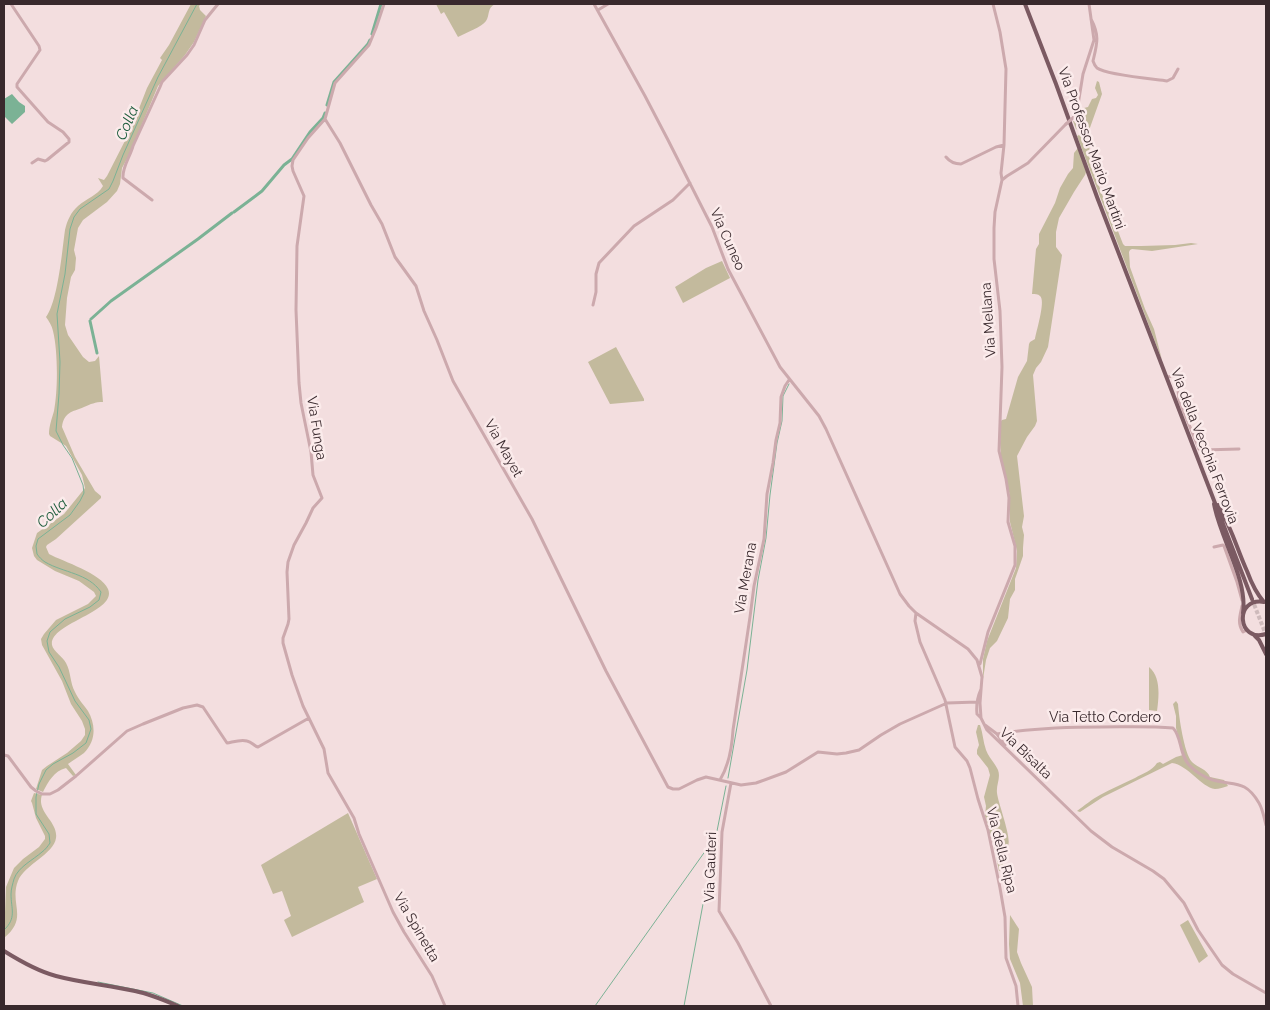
<svg xmlns="http://www.w3.org/2000/svg" width="1270" height="1010" font-family="Raleway,sans-serif">
<style>
.green{fill:#c3ba9d}
.water{fill:#7bb295}
.lines{fill:none;stroke-linecap:round;stroke-linejoin:round}
.stream{stroke:#7bb295;stroke-width:1}
.canal{stroke:#7bb295;stroke-width:3}
.major-tunnel{stroke:#cebabb;stroke-width:4;stroke-dasharray:4 2;stroke-linecap:butt}
.minor{stroke:#cca9ad;stroke-width:3}
.major{stroke:#7b5a62;stroke-width:4}
.minor-bridge{stroke:#cca9ad;stroke-width:3}
.labels{text-anchor:middle;stroke-width:5;stroke-linejoin:round;paint-order:stroke}
.street-label{font-size:14px;fill:#39292d;stroke:#fbebeb}
.water-label{font-size:15px;font-style:italic;fill:#1d5c3c;stroke:#fbebeb}
</style>
<rect width="100%" height="100%" fill="#f3dedf"/>
<path class="green" d="M191,4H201L199,6L200,10L206,16L194,42L185,55L158,86L129,155L122,168L120,184L117,191L107,202L83,220L78,228L74,250L76,258L75,270L71,277L67,298L65,325L68,335L83,357L89,362L95,361L99,356L103,402C95,402 91,404 84,407C72,412 64,412 62,427L75,457L95,491L101,496V498L56,539L47,545L46,547L49,554C64,562 101,573 108,589C118,612 49,623 52,645C53,651 63,657 66,663C71,672 70,683 75,692C78,699 84,705 88,711C96,725 96,741 84,753C79,757 73,760 68,764L76,775L73,776L66,768C54,771 48,782 43,792L36,789L42,770L47,766L67,753L81,741L85,735V729L82,721L71,704L62,681L42,645L41,639L44,634L56,620L88,604L96,596L94,592L79,581L55,571L37,560L34,556L32,548L37,533L64,514L85,488L82,475L66,446L50,436L49,434C49,426 52,418 54,411C58,390 58,351 53,331C52,326 49,321 46,317C58,301 62,251 65,230C67,221 71,212 78,206C87,198 97,196 103,186L98,178L104,180L107,176L131,129L147,88L162,60L160,58L169,45Z
M436,4H484L485,5L495,4C487,8 490,15 486,21C482,27 465,33 458,37L444,12L441,14Z
M1097,81L1099,82L1102,94L1087,136L1090,145L1089,152L1096,171L1095,175L1114,227L1116,226L1123,244L1125,246H1141L1175,245L1191,243L1198,244L1152,251L1132,249L1130,250L1129,252L1130,267L1145,309L1154,329L1162,360L1077,136L1079,135L1080,131L1076,129L1073,121H1081L1085,112L1084,108L1088,107L1092,99L1096,98L1098,95L1095,88Z
M1078,148L1086,172L1085,175L1074,192L1059,218L1056,232V247L1062,255L1048,347L1041,362L1036,368L1033,375L1037,421L1035,426L1027,437L1017,456L1024,516L1022,527L1024,535L1023,548V556L1015,579V590L1010,599L1008,618L997,641L990,648L986,660L983,679V659L987,641L1016,568L1017,551L1010,522V496L1001,456L1000,443L1001,421L1002,420L1006,419L1018,377L1027,361L1029,344L1030,342L1035,339C1036,332 1046,300 1040,296C1038,294 1035,294 1032,294L1036,249L1039,244V234L1055,203L1060,188L1068,174L1073,168L1074,153Z
M722,261L730,278L683,303L675,287L706,268Z
M616,347L644,399V401L610,404L588,362Z
M1149,667C1161,677 1159,696 1157,711L1149,710Z
M1176,701L1178,704C1179,717 1184,753 1192,762C1198,768 1207,769 1210,777L1224,780L1228,786C1224,787 1219,789 1215,789C1201,787 1188,765 1172,763L1103,797L1080,812L1077,811C1084,806 1092,799 1100,795C1111,789 1124,783 1135,778C1143,773 1152,771 1157,763L1160,762L1163,764L1176,757L1183,755L1176,728V716L1173,704Z
M978,725H980C983,733 983,742 986,750C989,758 995,763 998,770C1001,778 996,785 997,793C998,803 1012,838 1008,846C1008,847 1003,848 1002,849C1001,853 1003,868 1004,871H999L994,846L985,816L986,806L984,797L990,775L988,768L977,754V750L979,745L976,732Z
M34,793L42,795C41,797 41,800 41,802C42,815 58,824 56,838C54,854 24,865 18,881C9,904 29,918 4,938L6,887L14,868L23,859L39,847L45,839V836L36,818L32,803L31,801Z
M348,813L377,879L358,887L364,902L292,937L284,920L291,916L282,891L273,894L261,865Z
M1010,915L1019,929L1017,952L1021,963L1032,987L1033,1006H1023L1020,983L1010,959L1009,944Z
M1188,920L1208,956L1199,963L1180,925Z"/>
<path class="water" d="M12,94L19,102L25,106V112L12,124L4,116V99Z"/>
<g class="lines">
<path class="stream" d="M728,778L747,670L758,580L766,538L770,495L777,443L782,421L783,396L789,384
M4,930C17,918 11,909 11,894C11,889 13,883 14,879C18,867 33,860 42,852C45,850 48,846 50,843L49,834L36,814V797L39,784L46,770L53,764L73,753L86,743L91,729L89,720L75,701L59,667L49,652L47,641L50,632L65,619L90,607L99,600L101,592C88,573 64,573 45,562C42,560 39,557 37,554L36,546L38,539L70,515L80,501L84,493L83,485L72,458L63,445L56,431L59,394L60,362L57,314L65,274L70,229L74,217L80,209L109,189L113,181L123,155L158,77L197,4
M98,982L153,993L183,1006
M595,1006L716,836
M684,1006L703,904L709,894L710,874L716,853V836L726,786"/>
<path class="canal" d="M372,34L381,4
M327,105L334,82L368,44L370,40
M234,212L262,191L284,165L292,159L310,132L323,118L325,113
M91,319L111,301L198,239L232,213
M90,321L97,353"/>
<path class="major-tunnel" d="M1252,599L1266,635"/>
<path class="minor" d="M11,4L39,46L40,50L17,84V87L48,122L63,132L69,139V142L47,160L45,161L38,159L32,163
M384,4L376,28L369,45L335,83L325,119L308,138L293,160L292,166L293,171L304,196L297,246L296,310L299,383L301,403L311,452L313,475L322,498L313,508L306,523L294,545L288,562L287,572L289,619L288,624L283,638V643L292,675L303,706L324,749L328,773L354,818L359,834L393,912L404,932L432,976L445,1006
M594,4L645,96L668,140L712,227L728,269L780,367L819,416L826,429L900,594L909,606L916,613L968,649L977,660L982,677L980,703L981,718L987,730L1091,831L1112,847L1153,871L1164,879L1184,903L1198,930L1222,965L1233,974L1266,993
M993,4L1000,32L1006,69L1004,145L1001,173L1002,180
M598,10L608,4
M1091,19C1100,36 1097,44 1093,61C1094,64 1095,66 1097,68C1107,75 1153,79 1167,81L1173,78L1178,69
M1074,117L1077,111L1083,74L1094,40L1089,4
M325,119L340,143L371,205L382,224L395,257L416,286L424,311L437,340L453,381L532,519L606,671L668,787L673,789H679L697,780L706,777L741,785L756,783L786,772L818,752L837,754L846,753L859,750L881,735L900,724L947,703L977,702
M946,157C950,162 954,164 961,164L996,147L1004,145
M152,200L123,178C122,167 130,157 133,146L160,87L162,82L187,55L194,45L205,20L218,4
M593,305L596,292V274L599,263L634,226L673,200L690,183
M1167,377L1174,376L1177,379L1179,400L1199,449L1202,450L1239,449
M1214,547L1223,545L1224,546L1237,582L1242,600
M1242,606C1240,616 1237,623 1243,632L1247,630
M916,613L915,621L920,642L945,700L955,747L967,761L970,768L978,799L988,830L1000,888L1005,917L1006,958L1016,986L1018,1006
M980,664L988,632L1015,565V546L1008,522L1009,498L1006,479L999,451L1002,367L1000,311L994,259V228L995,212L1002,180L1007,176L1028,163L1066,124
M981,689C977,698 976,705 977,714L981,718
M985,725L997,734C1032,728 1067,727 1102,727C1126,727 1149,726 1173,728C1182,737 1179,755 1190,766C1196,772 1204,777 1213,780C1234,786 1245,779 1259,803C1263,810 1264,818 1266,825
M997,734L1005,745
M4,755L8,756L31,787L36,791L42,794H50L58,790L76,776L127,731L143,724L183,708L197,705L203,707L227,743C233,742 241,739 247,741C252,742 254,746 258,747L309,718
M720,780C729,765 732,747 733,730L750,617L754,586L764,539L767,494L773,463L776,440L780,423L781,397L785,386L789,380
M731,783L722,832L719,911L738,943L771,1006"/>
<path class="major" d="M1025,4L1056,84L1097,197L1252,599
M1214,504C1220,538 1248,580 1243,613
M1218,505C1231,526 1237,549 1247,571C1251,582 1256,593 1264,602
M1264,602C1234,597 1237,643 1266,634
M1255,636L1259,640L1266,654
M4,951C20,961 37,971 56,976C82,983 108,985 135,991C150,994 164,1000 178,1006"/>
<path class="minor-bridge" d="M1066,124L1074,117"/>
</g>
<g class="labels">
<g class="street-label">
<text transform="translate(1092 148) rotate(70)" y="5">Via Professor Mario Martini</text>
<text transform="translate(728 239) rotate(66)" y="5">Via Cuneo</text>
<text transform="translate(988 320) rotate(-94)" y="5">Via Mellana</text>
<text transform="translate(317 428) rotate(81)" y="5">Via Funga</text>
<text transform="translate(1205 446) rotate(69)" y="5">Via della Vecchia Ferrovia</text>
<text transform="translate(504 448) rotate(61)" y="5">Via Mayet</text>
<text transform="translate(745 578) rotate(-80)" y="5">Via Merana</text>
<text x="1105" y="722">Via Tetto Cordero</text>
<text transform="translate(1026 753) rotate(44)" y="5">Via Bisalta</text>
<text transform="translate(1002 850) rotate(76)" y="5">Via della Ripa</text>
<text transform="translate(710 867) rotate(-88)" y="5">Via Gauteri</text>
<text transform="translate(417 927) rotate(60)" y="5">Via Spinetta</text>
</g>
<g class="water-label">
<text transform="translate(127 123) rotate(-67)" y="5">Colla</text>
<text transform="translate(52 513) rotate(-43)" y="5">Colla</text>
</g>
</g>
<rect width="1270" height="1010" fill="none" stroke="#39292d" stroke-width="10"/>
</svg>
